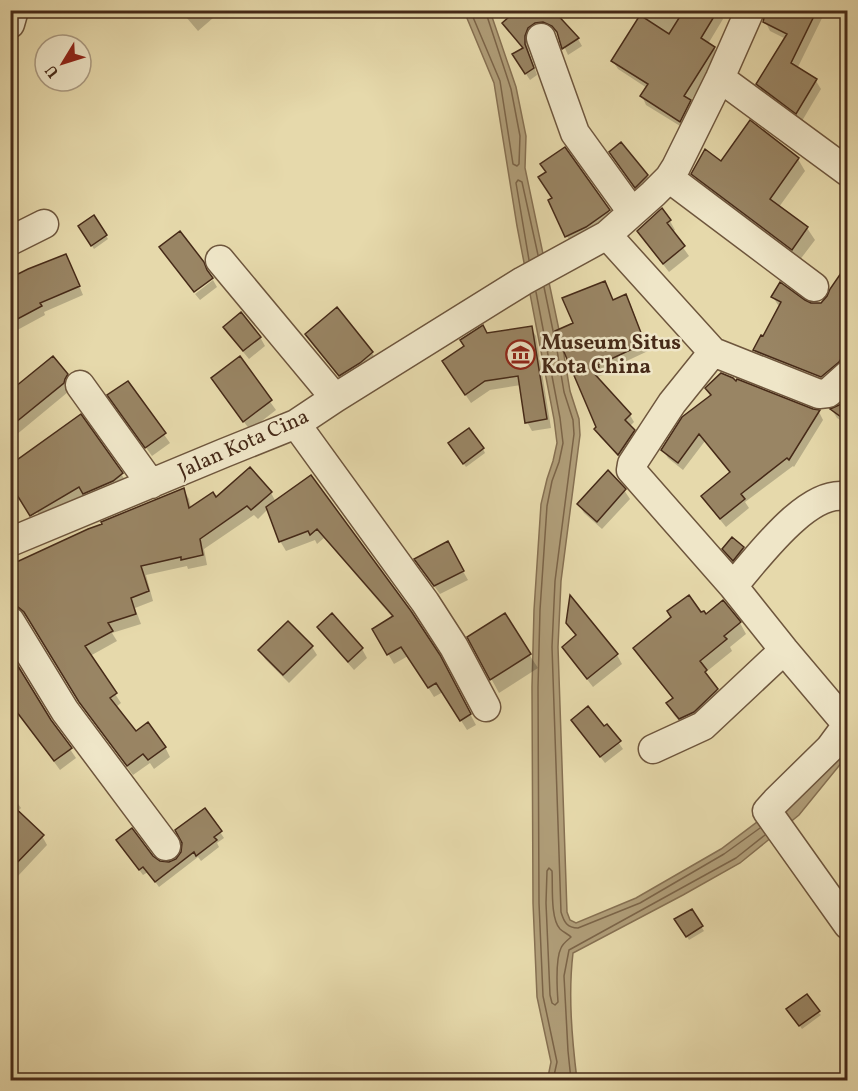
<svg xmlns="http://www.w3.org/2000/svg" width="858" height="1091" font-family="Vollkorn,serif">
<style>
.water{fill:#b09e79;stroke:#867052;stroke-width:1.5}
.shadow{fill:#0003}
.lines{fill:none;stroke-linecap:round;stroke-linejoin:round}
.shore{stroke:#7b6448;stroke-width:1.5}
.building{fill:#998564;stroke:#462a18;stroke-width:1.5}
.street-casing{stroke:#6e563d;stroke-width:31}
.street{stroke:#efe6c8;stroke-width:28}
.labels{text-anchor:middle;stroke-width:5;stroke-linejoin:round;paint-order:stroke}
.poi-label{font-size:21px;font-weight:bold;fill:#462a18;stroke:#efe6c8;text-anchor:start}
.street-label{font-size:21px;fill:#462a18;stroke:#efe6c8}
</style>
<rect width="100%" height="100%" fill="#e6d9ab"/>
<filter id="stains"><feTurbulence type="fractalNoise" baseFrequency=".00333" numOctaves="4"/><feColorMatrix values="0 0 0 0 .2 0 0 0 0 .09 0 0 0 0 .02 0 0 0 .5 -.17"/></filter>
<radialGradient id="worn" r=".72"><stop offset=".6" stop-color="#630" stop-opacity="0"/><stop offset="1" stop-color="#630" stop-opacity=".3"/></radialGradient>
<path class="water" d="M464,11H490L516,87L526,136L525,168L563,349L570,391L579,419L580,435L561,581L558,647L567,912L570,920L576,923L636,898L721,849L785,801L847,730V756L799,815L740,863L683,895L573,953C568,995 572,1039 577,1080H544L548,1077L551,1062L537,997L533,903L532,687L534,610L541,504L547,479L553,461L557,443L554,419L517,226L494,83Z"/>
<path class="shadow" d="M180,10H209L213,18L198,31Z
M519,10H559L555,15L578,39L582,46L568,55L558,33L548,28L528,44L529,52L537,75L530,80L518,62L524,49L504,23Z
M648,10H718L723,19L708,44L714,48L719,56L690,102L695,110L685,129L646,105L642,96L647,88L618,69L613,61Z
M768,10H826L797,69L816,81L821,89L802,121L763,93L758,84L786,39L770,31L765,21Z
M621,145L647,176L652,185L641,196L616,162Z
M565,149L614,220L572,245L567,236L553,199L547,173Z
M798,159L805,171L779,207L807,228L815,240L799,261L700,187L693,174L721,163Z
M94,217L108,239L94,249L82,231Z
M670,221L675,230L672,232L689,256L669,272L644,240L639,231Z
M70,264L83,295L44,312L45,315L10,334V280Z
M848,266V368L826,385L759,358L755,350L763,338L781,307L778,305L773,297L811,305L822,304Z
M213,280L217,287L200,300L195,294Z
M626,296L630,303L648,351L601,373L602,375L595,378L630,415L634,422L629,427L638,438L623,461L600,437L596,430L598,427L574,324L613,301Z
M225,328L260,337L265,346L249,359L230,336Z
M531,328L536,336L551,428L532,431L527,422L521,385L490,390L471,403L449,370L487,335Z
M307,334L372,353L377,361L345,384L312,343Z
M239,359L276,410L250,430L218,387Z
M67,375L72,384L68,392L10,440V393Z
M127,383L170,443L152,456L115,404Z
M736,383L819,412L823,420L794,467L793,466L745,502L749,508L726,527L708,505L703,497L731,474L705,441L683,470L668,458L663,450L711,397L707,389Z
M848,400V425L837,418L832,410Z
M80,416L128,484L44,522L14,479Z
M452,447L483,449L485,453L466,467Z
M311,477L445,667L476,725L467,730L443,692L434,697L408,656L394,664L374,630L393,618L324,538L317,544L315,540L286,551L280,541L268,509L258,519L254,515L204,549L207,565L188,569L187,566L146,575L153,601L135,608L141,624L112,633L117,641L90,656L121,703L116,707L135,733L165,747L170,757L154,769L150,763L133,775L86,712L31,622L25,616L16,614L10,615V567L183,489L189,499L191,508L216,499L271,493L276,502Z
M624,490L630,499L602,529L584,513L579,505Z
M447,543L468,580L440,594L421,568Z
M743,548L748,557L739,568L729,558L724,549Z
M571,599L617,655L622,664L593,687L569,656L577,637L568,623Z
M723,602L740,623L746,634L730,647L732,651L706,672L723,701L686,729L674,715L668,704L673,699L641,659L635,648L701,615L706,616Z
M332,615L362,649L367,658L354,670L324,636L319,627Z
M504,616L538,668L499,693L469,638Z
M312,647L317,655L289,683L265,659L260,650Z
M10,656L50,720L76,758L60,770L18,713L12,717L10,715Z
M607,726L623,749L605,763L577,727L604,728Z
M10,793L21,808L17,812L42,836L47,845L18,876L10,869Z
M220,832L224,838L217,843L219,847L201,861L198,857L159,887L148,872L143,875L122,847L152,857L160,863L169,864L177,860L183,852L184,843Z
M691,911L704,931L689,940L677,920Z
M818,1012L821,1015L802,1029L790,1013Z"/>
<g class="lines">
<path class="shore" d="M470,10L500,81L513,164L517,166L519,164L520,136L511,89L485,10
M529,260L516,183L518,180L522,182L538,255
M544,287L557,350L564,392L573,420L574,434L555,581L552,647L561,912C564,922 567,928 578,928L640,903L724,854L760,828
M536,292L560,418L563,443L559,462L552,481L547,506L540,610L538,687L539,903L543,996L557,1062L553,1080
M549,868L552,871C553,885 550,918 560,929C563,932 568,934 571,937C568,940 563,943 561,948C555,960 557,988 558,1002L555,1005L552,1003L550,995L546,903L547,871Z
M571,1080L568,1051L564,976L569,950L736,858L765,835"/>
</g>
<path class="building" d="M517,10H553L579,38L562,49L557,32L552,26L543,22L535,23L528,28L525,36V44L534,68L525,74L512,54L523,48L502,23Z
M684,10H718L701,38L715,47L684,96L691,100L680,122L640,96L648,84L611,61L640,15L669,34Z
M766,10H817L791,63L817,79L796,114L756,84L787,34L763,22Z
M750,120L799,158L770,199L808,227L792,250L691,174L705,149L721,161Z
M621,142L648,175L635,188L609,152Z
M565,147L610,210L586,227L565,237L548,200L552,198L538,177L546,172L540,164Z
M662,208L671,220L667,223L685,246L663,264L637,231Z
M94,215L107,235L91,246L78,226Z
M180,231L204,262L207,270L213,278L194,292L159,247Z
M66,254L80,286L40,303L42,306L10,323V278L28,269Z
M848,263V348L839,362L821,377L753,350L761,335L763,336L781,302L771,297L780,282L805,300L811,303H821L827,296L830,289Z
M605,281L613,300L626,294L645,343L598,365L599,367L591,370L631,414L625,420L635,430L618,455L594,429L596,427L555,331L573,323L562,298Z
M337,307L373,352L360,363L339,376L305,334Z
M241,312L261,337L243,351L223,327Z
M483,325L487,333L532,326L547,419L525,423L518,376L485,381L465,395L442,361L464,346L460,340Z
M53,356L68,374L65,379L64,383L10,427V391Z
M240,356L272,400L243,422L211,378Z
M721,373L733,378L736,381L737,379L813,409L820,410L789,460L787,458L741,494L745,499L720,519L701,496L730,472L699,434L678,463L661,450L682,417L711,395L705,388Z
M128,381L166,433L145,448L107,395Z
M848,398V422L830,409L839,405Z
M81,414L123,473L113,481L83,494L79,487L30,516L14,490H10V465Z
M469,428L484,448L463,464L448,443Z
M250,467L272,492L251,510L247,506L200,539L203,555L181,560V557L141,566L149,591L131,598L136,614L108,623L113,631L85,646L117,693L110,698L136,731L148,722L166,747L148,760L143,754L127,766L79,702L24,612L18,607L10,605V565L88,529L102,524L101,522L184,488L189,508L213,492L216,497Z
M608,470L626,489L597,522L577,504Z
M311,475L411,611L440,655L471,714L460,721L436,683L428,688L401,647L387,655L372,629L393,616L317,529L310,535L308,531L279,542L266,507Z
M732,537L744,547L733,561L722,549Z
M448,541L464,571L434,586L414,559Z
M570,595L618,654L587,679L562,647L576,635L566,623Z
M689,595L701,612L704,611L706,614L723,600L741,622L724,636L727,639L700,661L707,670L705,672L718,689L694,712L679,719L666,703L673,698L633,648L671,617L667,611Z
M332,613L363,648L348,662L317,627Z
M505,613L531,654L490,680L467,637Z
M288,621L313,646L283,675L258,650Z
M10,653L51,720L72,748L54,761L10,703Z
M588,706L604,726L607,724L621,741L600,757L571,720Z
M10,803L44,835L10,870Z
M205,808L222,831L214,837L217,840L196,856L194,852L155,882L143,867L139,870L116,840L132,828L153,856L160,861L169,862L176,859L181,852L182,843L175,830Z
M692,909L703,926L686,937L674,919Z
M807,994L820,1011L799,1026L786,1009Z"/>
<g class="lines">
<defs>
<path id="street" d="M10,24L14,10
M541,38L575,133L632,212
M720,78L848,172
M669,178L814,287
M607,235L713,352L819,394L828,393L848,375
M10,241L44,224
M220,260L335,398
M713,352L672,403L632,464L631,470L733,586L784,650L844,721V729L830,748L776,801L767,811L848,925
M80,385L151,484
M296,424L425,602L454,647L486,707
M10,542L224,453L296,424L335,398L523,281L607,235L653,194L669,178L676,167L720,78L750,10
M733,586C756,560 809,486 848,497
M10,621L65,711L166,846
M653,749L703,726L784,650"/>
</defs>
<use href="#street" class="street-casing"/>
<use href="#street" class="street"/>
</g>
<defs>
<symbol id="museum-ring" viewBox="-11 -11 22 22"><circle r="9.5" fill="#efe6c8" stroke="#8f2418" stroke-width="1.5"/><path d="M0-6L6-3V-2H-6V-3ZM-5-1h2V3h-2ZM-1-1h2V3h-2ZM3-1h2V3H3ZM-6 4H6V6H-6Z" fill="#8f2418"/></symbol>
</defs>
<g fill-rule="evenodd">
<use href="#museum-ring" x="504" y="338" width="33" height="33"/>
</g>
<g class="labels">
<g class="poi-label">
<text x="541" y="349">Museum Situs<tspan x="541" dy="24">Kota China</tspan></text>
</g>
<g class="street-label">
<text transform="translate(243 443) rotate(-24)" y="7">Jalan Kota Cina</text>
</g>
</g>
<rect width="858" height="1091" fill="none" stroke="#e6d9ab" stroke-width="36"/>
<rect x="12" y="12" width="834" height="1067" fill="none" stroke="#462a18" stroke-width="3"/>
<rect x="18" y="18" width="822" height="1055" fill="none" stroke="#462a18" stroke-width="1.5"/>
<g transform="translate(63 63) rotate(232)"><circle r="28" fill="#efe6c8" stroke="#ab9b82" stroke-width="1.5"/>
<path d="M0-4.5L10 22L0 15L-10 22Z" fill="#8f2418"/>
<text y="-9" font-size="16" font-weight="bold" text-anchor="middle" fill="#462a18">U</text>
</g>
<rect width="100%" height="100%" filter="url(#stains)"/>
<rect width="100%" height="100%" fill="url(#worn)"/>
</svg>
